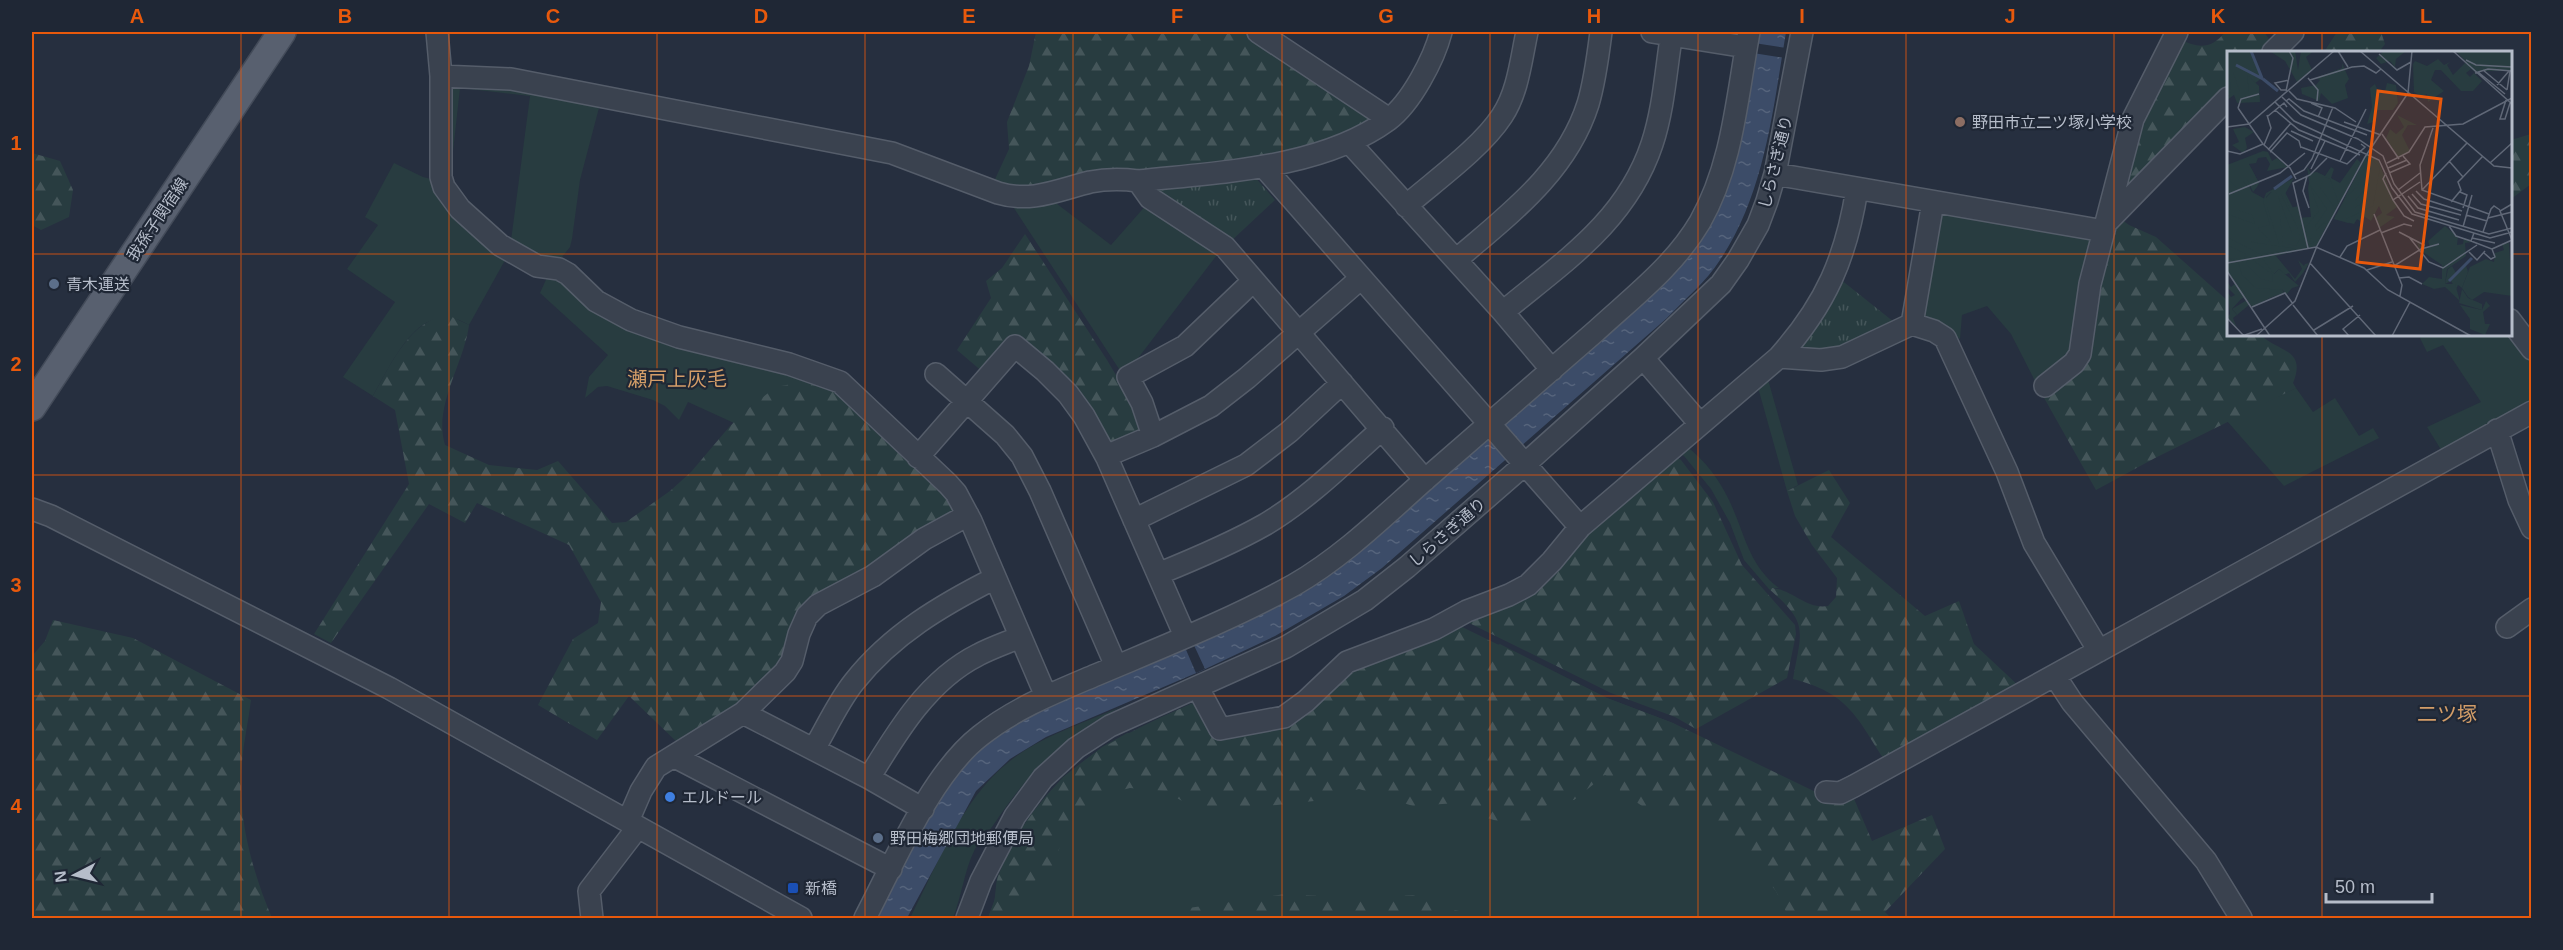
<svg xmlns="http://www.w3.org/2000/svg" width="2563" height="950" font-family="Arial,'Noto Sans JP',sans-serif">
<style>
.green{fill:#283c40}
.forest{fill:url(#forest-firs)}
.park{fill:url(#park-tufts)}
.water{fill:url(#water-ripples)}
.pier{fill:#262f3f}
.lines{fill:none;stroke-linecap:round;stroke-linejoin:round}
.minor-casing{stroke:#555d6a;stroke-width:24}
.major-casing{stroke:#434b59;stroke-width:30}
.minor{stroke:#3a424f;stroke-width:21}
.major{stroke:#58606f;stroke-width:27}
.grid{fill:none;stroke:#e8590c;stroke-width:1.5;stroke-opacity:0.55}
.education-dot{fill:#8d6e63;stroke:#1f2735;stroke-width:2}
.service-dot{fill:#5c6f8a;stroke:#1f2735;stroke-width:2}
.shop-dot{fill:#3f7fe0;stroke:#1f2735;stroke-width:2}
.transit-dot{fill:#1a4fb4;stroke:#1f2735;stroke-width:2}
.labels{text-anchor:middle;stroke-width:4.5;stroke-linejoin:round;paint-order:stroke}
.poi-label{font-size:16px;fill:#b6bdca;stroke:#1f2735;text-anchor:start}
.street-label{font-size:16px;fill:#b6bdca;stroke:#1f2735}
.quarter-label{font-size:20px;fill:#d39d68;stroke:#1f2735}
.inset-river{fill:none;stroke:#3c4c68;stroke-width:3}
.inset-road{fill:none;stroke:#606877;stroke-width:1.5}
.view{fill:#e8590c;fill-opacity:0.15;stroke:#e8590c;stroke-width:3}
.inset-edge{fill:none;stroke:#b6bdca;stroke-width:3}
.neatline{fill:none;stroke:#e8590c;stroke-width:2}
.grid-label{font-size:20px;text-anchor:middle;font-weight:bold;fill:#e8590c}
</style>
<defs>
<pattern id="forest-firs" width="22" height="20" patternUnits="userSpaceOnUse" patternTransform="scale(1.5)"><rect width="22" height="20" fill="#283c40"/><path d="M5 1l3.5 6h-7zM16 11l3.5 6h-7z" fill="#45565a"/></pattern>
<pattern id="park-tufts" width="24" height="20" patternUnits="userSpaceOnUse" patternTransform="scale(1.5)"><rect width="24" height="20" fill="#283c40"/><path d="M3 7l-1-3M5 7V3M7 7l1-3M15 17l-1-3M17 17v-4M19 17l1-3" fill="none" stroke="#45565a"/></pattern>
<pattern id="water-ripples" width="26" height="14" patternUnits="userSpaceOnUse" patternTransform="scale(1.5)"><rect width="26" height="14" fill="#3c4c68"/><path d="M2 4q2-2 4 0t4 0M15 11q2-2 4 0t4 0" fill="none" stroke="#56647c"/></pattern>
</defs>
<rect width="100%" height="100%" fill="#262f3f"/>
<path class="green" d="M465,80L600,104L580,180L572,239L570,247L558,262L510,248L530,96L460,88L449,188L445,81Z
M394,163L423,177L439,181L509,253L469,325C420,295 393,362 373,396L343,377L395,302L347,269L378,225L365,217Z
M1048,197L1111,245L1148,203L1220,251L1129,370L1119,369L1010,202Z
M1943,210L2087,234L2094,245L2075,352L2037,385L2011,334L1987,306L1962,315L1960,339L1923,318L1937,214Z
M549,273L585,296L823,378L751,406L734,423L688,402L679,420L665,406L653,400L607,386L598,387L585,398L589,377L608,355L540,293Z
M2424,334H2510L2531,355V405L2443,453L2427,427L2481,402L2443,345L2427,352L2420,338Z
M1767,376L1798,485L1787,491L1757,384Z
M2296,388L2313,412L2335,398L2359,436L2373,428L2379,438L2284,486L2227,421Z
M1686,446C1705,460 1719,479 1729,500C1745,533 1748,565 1779,588H1768L1744,560L1730,523L1711,489L1684,456L1678,453Z
M1500,644L1607,698L1673,723L1691,734L1858,918H988L995,899L997,878L1017,835L1032,813L1063,777L1102,747L1127,733L1210,728Z
M1125,705C1065,735 1032,768 994,824C989,832 980,840 975,849C964,871 962,895 953,918H910C937,866 962,798 1010,761C1043,735 1087,722 1125,705Z"/>
<path class="forest" d="M1036,32H1247L1266,47L1381,118L1311,151L1052,189L991,188L1009,149L1007,122L1029,66Z
M2225,32H2264L2274,46L2268,52H2228V95L2118,208L2140,122L2180,39C2198,49 2212,49 2225,32Z
M2337,32H2381L2385,44L2379,52H2324Z
M2531,134V184L2511,199V140Z
M32,153L60,161L73,190L69,217L41,230L32,225Z
M2118,217L2129,225L2156,237L2228,301V334L2261,335C2278,352 2307,349 2293,383L2296,388L2155,458L2096,490L2043,396L2080,368L2096,291Z
M1025,234L1107,360L1129,397L1141,429L1139,434L1114,444L1109,443L1015,338L984,373L957,350L991,298L986,281L1002,268Z
M441,316H450L469,325C464,364 433,406 445,445L489,465L537,470L558,461L612,523L626,522L670,491L691,472L730,426L751,406L776,387L823,378L947,492L957,511L834,591L788,654L744,704L680,745L629,696L597,740L538,705L573,639L598,623L601,602L569,545L477,503L465,523L429,504L331,643L314,634L409,484L395,410L373,396C389,368 407,326 441,316Z
M1674,456L1681,460L1713,502L1742,565L1795,625L1796,634L1787,678L1696,729L1675,717L1611,693L1463,620L1589,527Z
M1829,470L1850,503L1831,537L1925,616L1959,601L1974,644L2021,688L1885,761C1856,716 1848,693 1793,679C1802,628 1809,624 1768,588C1791,587 1805,610 1828,606L1836,597L1837,578L1812,545L1795,516L1787,491Z
M53,620L133,638L251,700C248,724 242,749 241,774C239,823 253,873 272,918H32V656L45,641Z
M1456,624L1607,698L1673,723L1826,797L1852,794L1872,841L1932,815L1945,849L1885,912L1891,918H1789L1776,891L1710,811L1648,810L1620,791L1619,783L1605,775L1574,800L1551,801L1523,829L1481,816L1457,803L1413,806L1359,789L1314,801L1204,813L1164,791L1130,788L1106,794L1084,810L1062,836L1055,867L1033,882L1017,918H988C990,911 994,904 995,897C996,889 996,881 999,874C1044,771 1099,745 1197,701L1240,732L1348,670Z
M1285,894L1362,898L1413,895L1450,909L1492,918H1119Z"/>
<path class="park" d="M1254,176L1275,200L1230,242L1158,191L1160,185Z
M1840,279L1899,326L1842,350L1805,352L1801,342Z"/>
<path class="water" d="M1758,32H1786C1773,109 1765,193 1720,260C1706,282 1685,299 1667,318L1382,568L1344,596L1275,636L1201,671L1046,737L1010,759L976,791L907,918H877L938,800C957,769 978,749 1006,727L1397,519L1680,265Z"/>
<path class="pier" d="M1754,43L1786,48L1784,58L1753,53Z
M1192,641L1205,669L1196,673L1184,645Z"/>
<g class="lines">
<defs>
<path id="minor" d="M437,32L441,76V177L444,187L460,209L500,245L537,266L559,269L568,274L596,301L631,320L679,337L789,364L840,382L948,484L956,493L971,521L1046,696
M1258,32L1389,119
M1652,32L1746,47
M2273,52L2293,32
M441,76L511,79L892,153L998,193C1031,203 1058,190 1090,182C1106,179 1122,179 1138,181C1218,172 1321,169 1388,120C1411,103 1434,59 1441,32
M1350,143L1503,312L1552,370
M1264,167L1580,527L1779,357C1826,304 1846,258 1857,189
M1775,174L2104,231
M1138,181L1150,198L1225,247L1425,480
M1406,206C1436,180 1481,148 1502,116C1518,92 1521,60 1527,32
M2106,223L2228,98
M1456,260C1508,215 1566,173 1588,104C1595,81 1598,56 1601,32
M1503,312C1563,262 1626,222 1652,144C1664,108 1666,68 1672,32
M2510,320L2532,349
M1912,324L1933,202
M1779,357L1821,360L1842,357L1912,324L1934,331L1945,338L2007,472L2034,543L2099,651
M1643,358L1700,424
M936,374L1005,435L1022,456L1040,491L1116,666
M2045,386L2074,363L2080,354L2090,284L2133,119L2177,32
M2497,430L2519,500L2532,528
M1153,436L1142,403L1128,377L1185,346L1252,282
M1106,456L1153,436L1211,406L1247,378L1360,279
M918,457L1015,346L1045,371L1068,394L1084,416L1107,458L1185,636
M32,509L51,516L389,688L801,918
M1134,520L1246,465L1289,432L1342,383
M1158,574C1195,559 1231,544 1266,524C1309,498 1345,462 1383,428
M2507,627L2532,609
M2055,676L2072,702L2206,861L2241,918
M1198,688L1220,729L1284,717L1306,701L1347,662L1434,629L1467,611L1509,595L1528,585L1552,561L1580,527
M743,713L869,778L923,809
M814,749C827,727 838,702 854,682C892,634 942,605 995,578
M675,757L891,869
M869,778C897,732 928,680 978,655C991,648 1006,643 1020,637
M1826,792L1840,793L1854,786L2532,412
M628,821L641,791L656,767L743,713L785,672L792,661L799,634L807,616L818,605L873,576L924,539L968,515
M592,918L589,891L638,827
M865,918C894,863 931,774 980,736C1015,708 1056,692 1096,675C1162,647 1231,620 1294,585C1344,556 1384,516 1427,478C1483,429 1540,380 1596,331C1633,297 1674,266 1700,222C1733,164 1737,96 1749,32
M967,918L981,881L1015,816L1043,778L1076,748L1110,726L1286,647L1365,600L1407,567L1524,465L1643,358L1721,284L1738,260L1758,225L1767,201L1775,174L1802,32"/>
<path id="major" d="M32,407L282,32"/>
</defs>
<use href="#minor" class="minor-casing"/>
<use href="#major" class="major-casing"/>
<use href="#minor" class="minor"/>
<use href="#major" class="major"/>
</g>
<path class="grid" d="M241,32V918M449,32V918M657,32V918M865,32V918M1073,32V918M1282,32V918M1490,32V918M1698,32V918M1906,32V918M2114,32V918M2322,32V52M32,254H2228M2510,254H2532M2322,334V918M32,475H2532M32,696H2532"/>
<circle class="education-dot" cx="1960" cy="122" r="6"/>
<g class="service-dot">
<circle cx="54" cy="284" r="6"/>
<circle cx="878" cy="838" r="6"/>
</g>
<circle class="shop-dot" cx="670" cy="797" r="6"/>
<rect class="transit-dot" x="787" y="882" width="12" height="12" rx="3"/>
<g class="labels">
<g class="poi-label">
<text x="1972" y="128">野田市立二ツ塚小学校</text>
<text x="66" y="290">青木運送</text>
<text x="682" y="803">エルドール</text>
<text x="890" y="844">野田梅郷団地郵便局</text>
<text x="805" y="894">新橋</text>
</g>
<g class="street-label">
<text transform="translate(1775 162) rotate(-76)" y="6">しらさぎ通り</text>
<text transform="translate(157 219) rotate(-56)" y="6">我孫子関宿線</text>
<text transform="translate(1447 532) rotate(-41)" y="6">しらさぎ通り</text>
</g>
<g class="quarter-label">
<text x="677" y="386">瀬戸上灰毛</text>
<text x="2447" y="721">二ツ塚</text>
</g>
</g>
<g transform="translate(2227 51)">
<rect width="285" height="285" fill="#262f3f"/>
<path d="M0,0H24L35,27L23,36V44H0ZM229,0H285V20H248ZM18,76L27,81L18,87L20,97L16,102L5,94L12,91L6,78ZM140,104L151,109L161,140L147,162L121,172L107,168ZM20,110L32,132L22,135L25,141L38,148L47,138L58,141L71,167L87,166L80,116L84,122L90,121L120,137L89,195L49,205L68,228L75,218L71,209L77,215L78,213L82,212L76,222L68,231L62,222L57,224L52,218L47,223L57,242L23,253L10,264L5,258L20,249L0,220V116ZM239,214L241,221L235,237L231,234L229,239L224,230L218,233L221,218L225,215L229,222ZM235,238L241,247L255,253V259L232,252Z" fill="#283c40"/>
<path d="M58,0H68L71,19L74,0H87L79,6L85,19L70,31L58,10L44,1ZM157,0H179L169,8L168,16L163,10L154,13L149,7ZM211,8L217,14L223,11L220,14L226,24L239,11L261,18L249,22L244,18L239,22L243,26L247,22L255,30L246,40H234L214,19H208L204,29L217,40L201,51L200,43L194,45L187,41L186,13L188,10L200,15ZM115,12L122,28L118,34L121,47L105,53L94,42L92,50L75,43L74,37L89,34L93,29L89,27L115,17ZM6,21L13,41H22L20,24L32,35L33,51L10,52L7,44L0,49L4,39L2,23ZM160,32L169,34L171,52L166,59H150L146,71L140,73L145,56L143,37L148,33L151,40H158ZM170,64L190,74H181L175,84L183,100L172,107L159,87L163,78L169,83L177,76ZM36,100L41,101L45,110L50,107L61,116L40,120L43,113L39,106L31,107L29,112L22,113L32,132L30,136L26,141L20,128L16,130L21,136L12,139L0,127V114ZM140,104L151,109L170,156L159,164L168,166L152,177L148,167L155,162L152,155L144,170L138,166L133,170L130,168L127,173L107,168L109,163V167L119,168L146,155L153,117L142,106L130,136L117,148ZM130,108L134,112L112,153L103,128L98,126L93,136L109,159L101,177L97,171L89,180L88,175L100,158L83,134L92,160L78,177L80,184H85L82,194L95,186L89,195L35,207L47,223L52,218L72,235L65,237L59,244L56,239L29,237L15,224L11,210L0,207L17,208L19,203L0,194V186L33,203L71,198L24,191L34,187L44,191L31,177L43,174L36,150L39,142L67,127L58,143L63,157L71,155L74,167L84,166L81,137L84,124L89,121L98,125L104,116L107,118L104,127L113,132ZM44,141L54,143L71,178L73,188L69,195L61,193L65,191V182L51,145L56,195L52,193L40,156L39,146ZM20,205L45,223L46,231L34,228L19,213ZM144,114L139,149L128,157V150L138,138ZM10,159L25,164L28,173L0,163H10ZM218,175L231,186L230,194L236,193L237,187L245,191L238,192L239,205L220,218L218,233H228L233,250L218,236L207,238L195,233L202,226L215,228V214L193,199L189,189L196,198L203,196L201,190ZM282,192L285,245L257,241L245,249L241,246L235,237L243,216L259,208L267,211L268,202L277,199L275,193ZM3,222L19,243H51L25,256L18,246L14,248L5,258L10,264L6,267L10,277L0,266L3,263L0,240L4,246L8,244L0,236V230L4,236L9,232ZM259,250L263,255L256,261L258,273H263L258,284L243,278V268L233,254L255,259Z" fill="#283c40" fill-rule="evenodd"/>
<path class="inset-river" d="M24,0L35,27M9,14L36,28M36,28L51,40M47,138L65,125M222,230L245,207"/>
<path class="inset-road" d="M111,0L121,16M133,0L267,115L285,117M226,0L285,53M152,3L170,19L184,11M239,9L249,14L285,16M256,19L280,39M251,21L278,43M248,22L261,18L285,20M81,27L91,39L90,50M83,29L125,16L137,15L149,22L154,18M270,34L282,20M60,39H54L48,32L62,29M280,39L283,20M59,40L66,7L62,0M62,40L70,48L108,57L129,71M181,42L185,0M55,46L74,64L131,88L156,105L167,133L188,161L262,183L285,177M279,49L273,68H278L283,52M59,50L62,48L77,60L140,84M48,51L67,70L152,109L165,137L185,163L263,187L285,181M84,52L95,57L91,66M11,57L36,93L63,117L69,128M11,57L14,48L32,43M48,59L72,79L133,104M41,65L57,52L60,56M117,71L154,84M0,76L22,73L107,0M206,77L193,114L195,139L262,163M64,80L86,90M155,83L172,108M37,94L44,77L40,64M74,96L120,113L138,96L134,93M41,99L64,72M0,100L13,103L36,93M43,101L60,82L72,90L74,97M113,110L139,58M222,110L236,126L256,105M160,112L182,101L198,76L236,73L285,47M263,112L285,92M161,117L180,109M84,118L98,90M159,122L156,128L166,149M162,122L183,113L176,105M67,124L77,119L85,108L106,56M80,125L76,140L82,157M171,139L193,122M195,139L240,92M189,140L197,148L235,160M233,141L240,144L236,157M2,143L53,122L78,102M185,143L194,153L234,164M181,145L191,157L232,169M224,151L234,139L231,131L236,126M147,163L175,234L173,245M239,164L260,170M261,167L285,161M187,170L177,165L166,149L193,131M222,175L229,185L244,190M236,176L245,144M172,181L197,194L196,198M256,181L264,158L267,155L273,159M154,182L177,173L185,175M247,182L244,190L265,198L268,206L264,208L257,202M182,186L202,211L216,217L250,194M245,187L268,192M81,197L66,132L83,124L100,107M265,198L285,189L273,160L285,153M242,201L250,209L258,200M113,206L120,195L153,179M0,212L89,196L137,217L161,239L244,285M83,212L149,285M167,215L194,198L212,193M140,219L165,211M0,220L43,285M172,227L182,226L195,233M66,254L91,285M25,256L58,242L66,253M0,267L17,285M87,279L126,255M15,285L35,278M29,285L68,250L90,195L138,106L181,42M122,285L116,278L133,264M165,285L183,251"/>
<path class="view" d="M151,40L214,48L193,218L130,211Z"/>
<rect width="285" height="285" class="inset-edge"/>
</g>
<rect width="2563" height="950" fill="none" stroke="#1f2735" stroke-width="66"/>
<g transform="translate(75 875) rotate(263)" stroke="#1f2735" stroke-width="4.5" paint-order="stroke">
<path d="M0-4.5L10 22L0 15L-10 22Z" fill="#b6bdca"/>
<text y="-9" font-size="16" font-weight="bold" text-anchor="middle" fill="#b6bdca">N</text>
</g>
<path d="M2326 893v9h106v-9" fill="none" stroke="#b6bdca" stroke-width="3"/>
<text x="2335" y="893" font-size="18" fill="#b6bdca" stroke="#1f2735" stroke-width="4.5" paint-order="stroke">50 m</text>
<rect x="33" y="33" width="2497" height="884" class="neatline"/>
<g class="grid-label">
<text x="137" y="23">A</text>
<text x="345" y="23">B</text>
<text x="553" y="23">C</text>
<text x="761" y="23">D</text>
<text x="969" y="23">E</text>
<text x="1177" y="23">F</text>
<text x="1386" y="23">G</text>
<text x="1594" y="23">H</text>
<text x="1802" y="23">I</text>
<text x="2010" y="23">J</text>
<text x="2218" y="23">K</text>
<text x="2426" y="23">L</text>
<text x="16" y="150">1</text>
<text x="16" y="371">2</text>
<text x="16" y="592">3</text>
<text x="16" y="813">4</text>
</g>
</svg>
